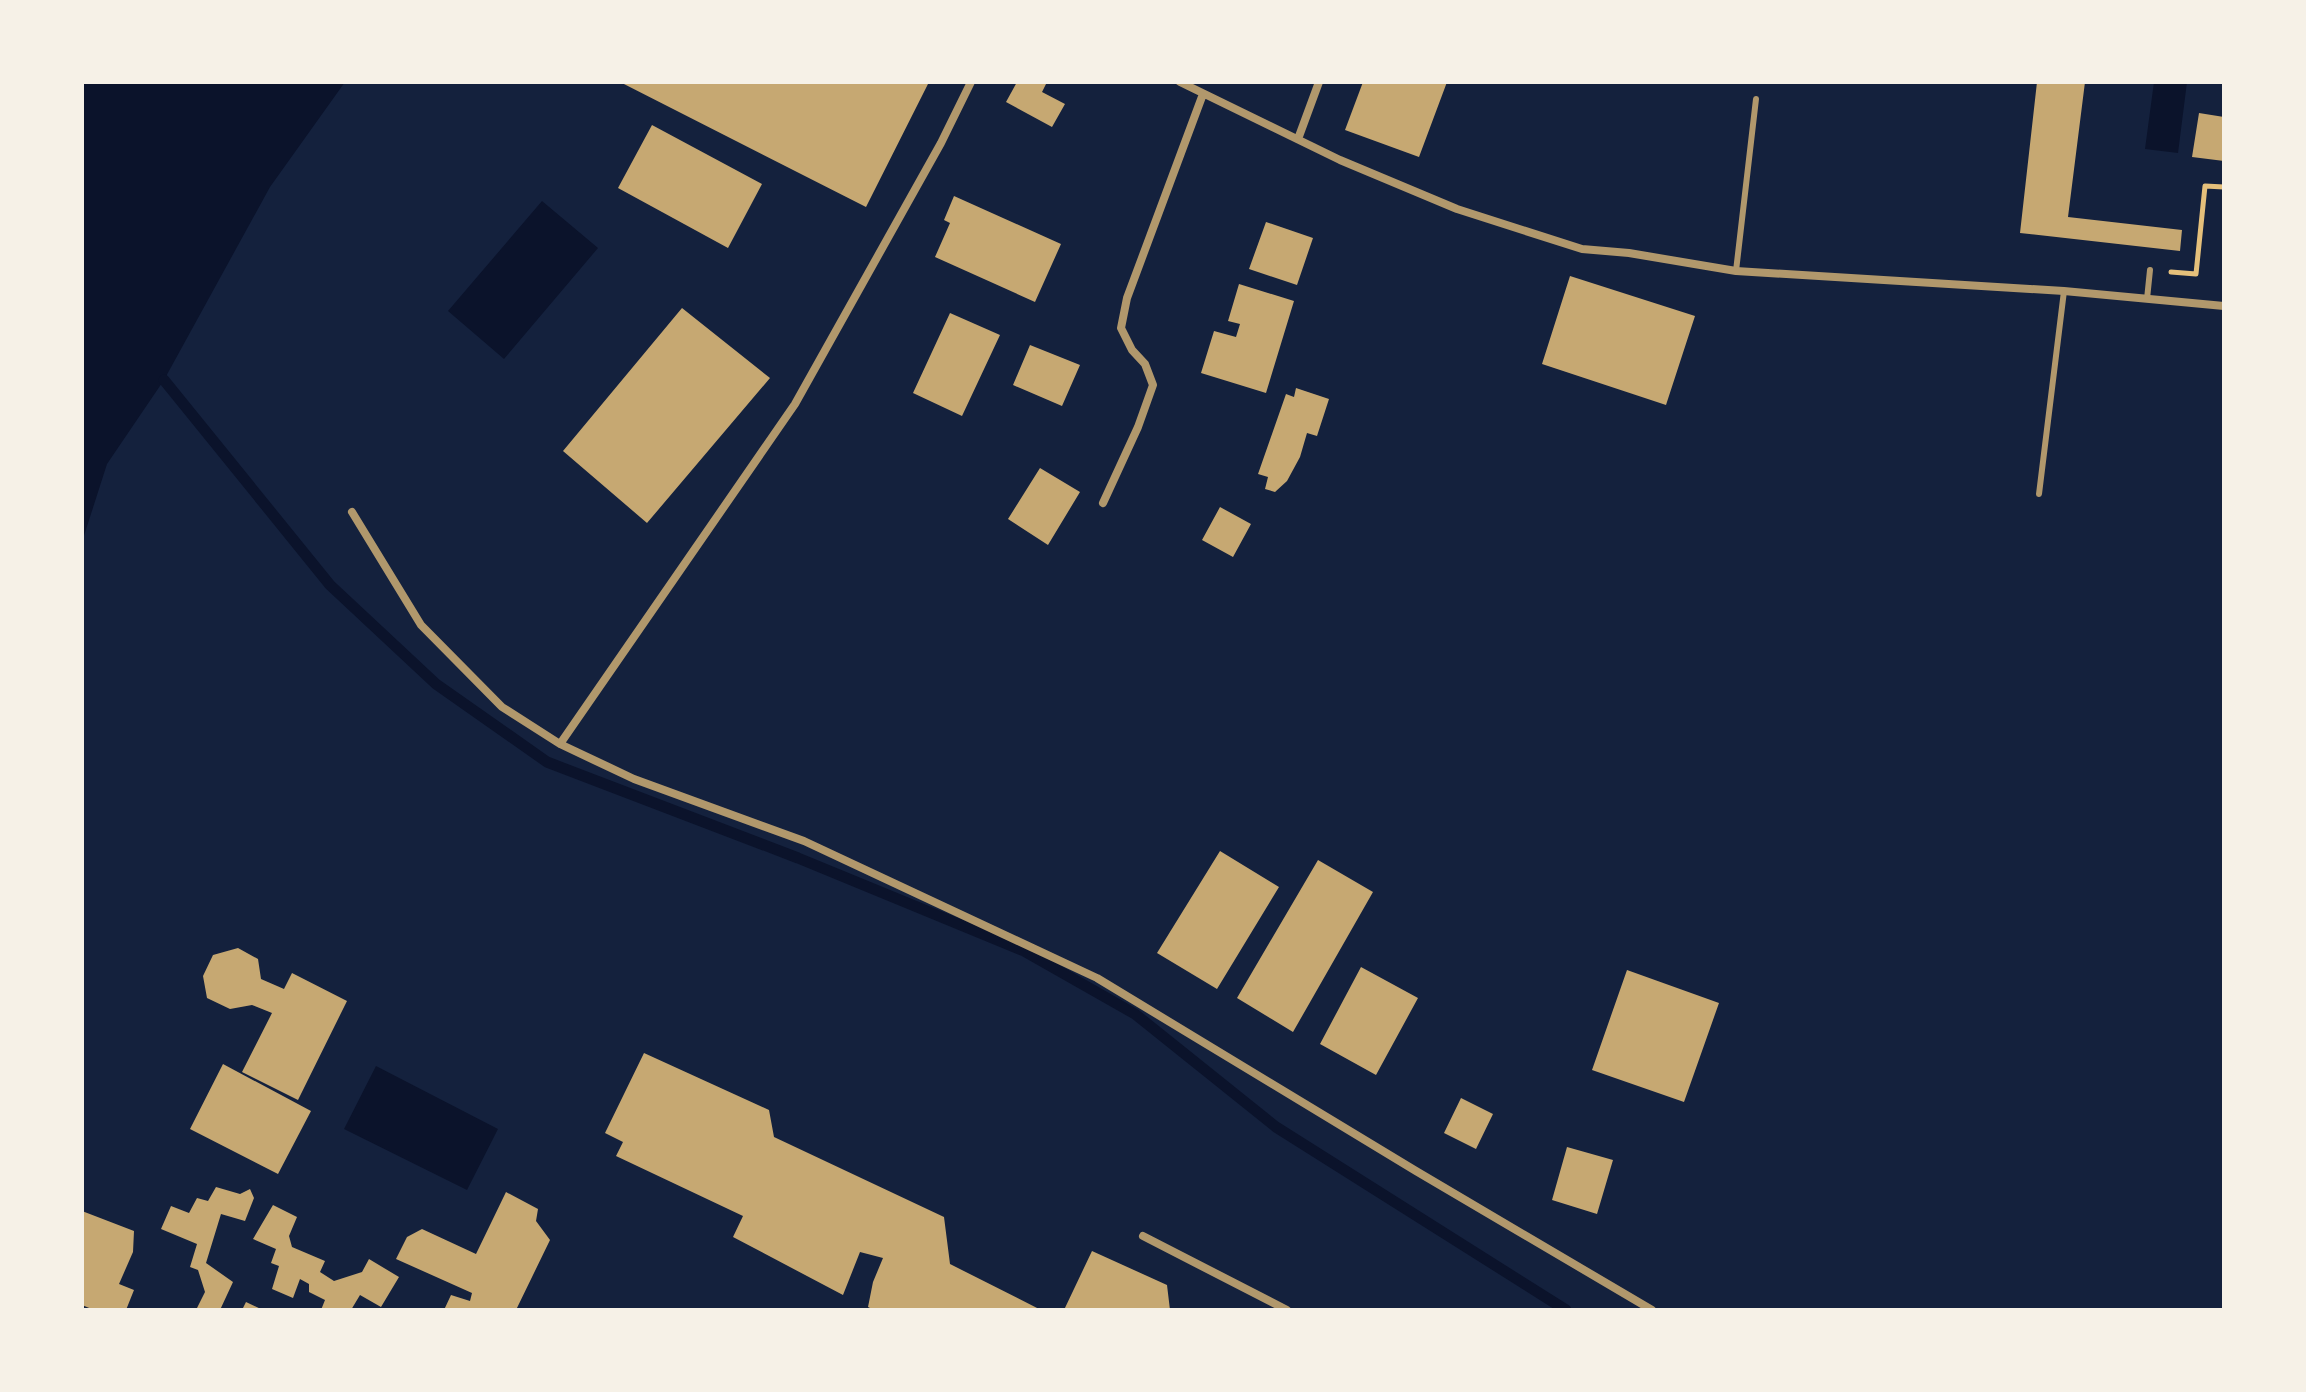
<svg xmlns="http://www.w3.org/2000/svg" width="2306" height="1392" font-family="Barlow,sans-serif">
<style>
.water{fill:#0b132b}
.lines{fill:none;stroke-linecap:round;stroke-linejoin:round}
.stream{stroke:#0b132b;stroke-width:11}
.building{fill:#c6a872}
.path{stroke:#e5c07b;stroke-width:5}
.service{stroke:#b1986c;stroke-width:6}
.minor{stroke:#b1986c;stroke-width:8}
</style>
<rect width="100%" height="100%" fill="#14213d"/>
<path class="water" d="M82,82H345L270,187L164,380L107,464L82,542Z
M2154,82H2187L2178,153L2145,149Z
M542,201L598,248L504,359L448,311Z
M376,1066L498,1129L467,1190L344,1129Z"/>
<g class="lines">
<path class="stream" d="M164,380L330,585L436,684L547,762L798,858L1024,951L1135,1014L1276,1127L1566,1310"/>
</g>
<path class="building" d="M620,82H929L866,207Z
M1017,82H1047L1042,92L1065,104L1052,127L1006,102Z
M1363,82H1447L1419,157L1345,130Z
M2037,82H2085L2068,217L2182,230L2180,251L2020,233Z
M2199,113L2224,117V161L2192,157Z
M652,125L762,184L728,248L618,188Z
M954,196L1061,244L1035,302L935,257L950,223L944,220Z
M1266,222L1313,238L1297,285L1249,269Z
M1570,276L1695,316L1666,405L1542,364Z
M1239,284L1294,301L1266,393L1201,373L1214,331L1236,337L1240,324L1228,321Z
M682,308L770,378L647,523L563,451Z
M950,313L1000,335L962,416L913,393Z
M1030,345L1080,365L1062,406L1013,385Z
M1296,388L1329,399L1317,436L1307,433L1300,457L1287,481L1275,492L1265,489L1268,477L1258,474L1286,394L1294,397Z
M1040,468L1080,492L1048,545L1008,519Z
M1220,507L1251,524L1233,557L1202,540Z
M1220,851L1279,887L1217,989L1157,953Z
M1318,860L1373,892L1293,1032L1237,998Z
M238,948L258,959L261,979L284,989L292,973L347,1001L298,1100L242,1072L272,1013L252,1005L230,1009L207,998L203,976L213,955Z
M1361,967L1418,998L1376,1075L1320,1044Z
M1627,970L1719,1003L1684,1102L1592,1070Z
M644,1053L769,1110L774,1137L944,1217L950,1264L1041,1310H874L868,1307L873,1282L883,1258L860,1252L843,1295L733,1237L743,1216L616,1156L623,1142L605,1133Z
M223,1064L311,1111L278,1174L190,1129Z
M1461,1098L1493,1114L1476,1149L1444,1133Z
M1567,1147L1613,1160L1597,1214L1552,1200Z
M216,1187L240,1194L250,1189L254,1198L245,1221L221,1214L206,1263L233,1282L220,1310H196L205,1292L198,1270L190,1267L197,1244L161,1229L171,1206L189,1213L197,1198L208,1201Z
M506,1192L538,1209L536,1221L550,1240L516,1310H444L451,1295L470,1301L472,1293L396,1259L407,1237L422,1229L476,1254Z
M273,1205L297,1217L289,1236L292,1247L325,1261L320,1272L334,1281L362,1272L369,1259L399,1277L381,1307L360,1295L351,1310H321L325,1300L309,1292V1284L300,1279L293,1298L272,1289L279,1266L271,1263L276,1249L253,1239Z
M82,1211L134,1231L133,1252L119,1284L134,1290L126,1310H94L82,1305Z
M1092,1251L1167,1285L1170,1310H1064Z
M246,1302L263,1310H242Z"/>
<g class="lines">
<path class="path" d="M2171,272L2196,274L2205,186L2224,187"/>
<path class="service" d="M1736,271L1756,99
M2147,299L2150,270
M2039,494L2064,291"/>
<path class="minor" d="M1180,82L1340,160L1457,209L1582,249L1629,253L1736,271L2064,291L2224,306
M1298,139L1319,82
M1103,503L1138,427L1153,385L1145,364L1132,350L1121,328L1127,298L1203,94
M352,512L421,625L502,707L560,744L634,779L804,841L1097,978L1416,1171L1652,1310
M560,744L795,404L941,143L971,82
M1143,1236L1287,1310"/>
</g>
<rect width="2306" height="1392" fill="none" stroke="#f6f1e7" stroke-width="168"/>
</svg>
